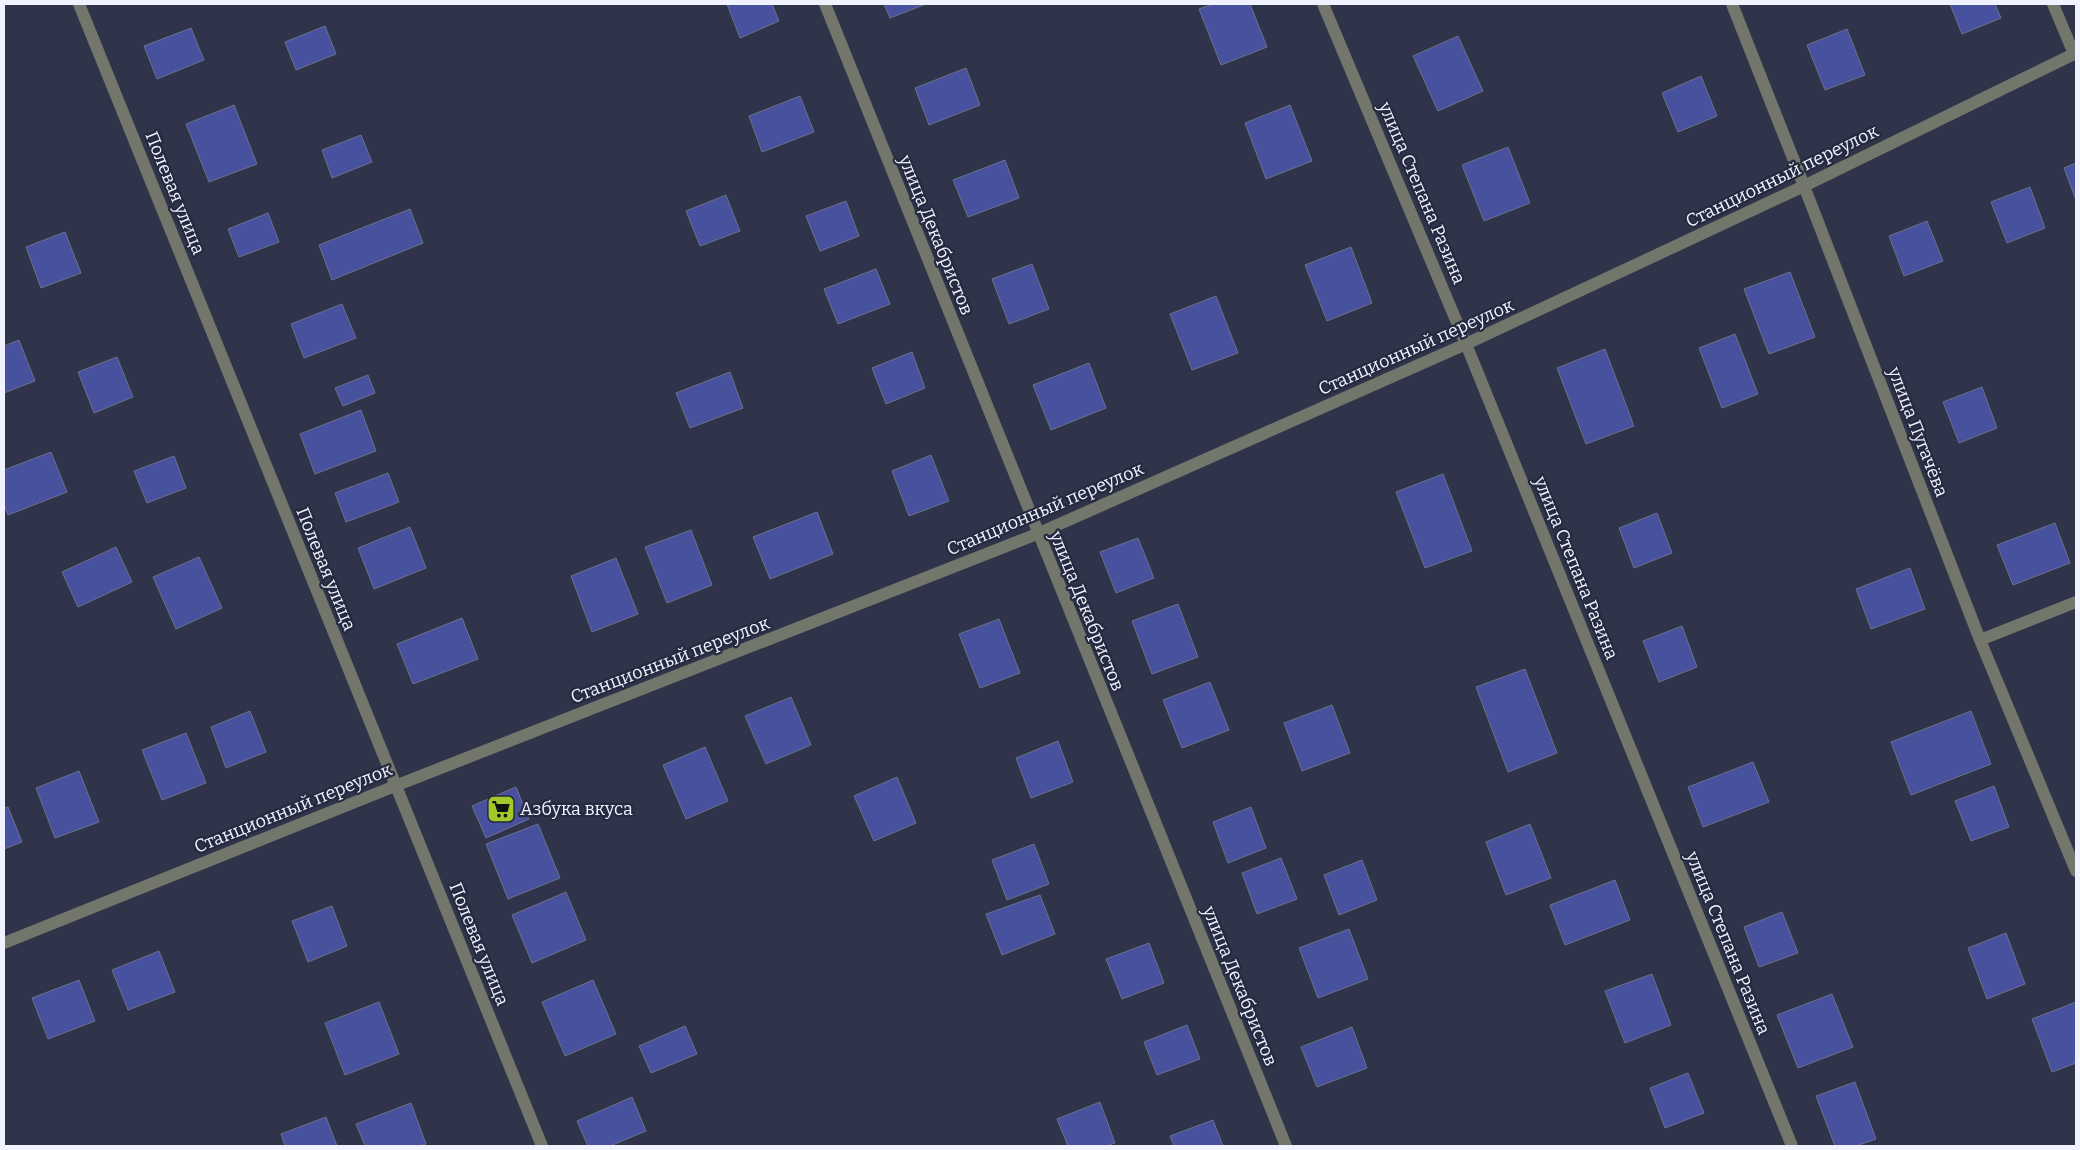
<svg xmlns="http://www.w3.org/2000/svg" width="2080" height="1150" font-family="Bitter,serif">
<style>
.building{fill:#47519e;stroke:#6c718b}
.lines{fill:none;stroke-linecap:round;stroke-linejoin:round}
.minor{stroke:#72766b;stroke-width:12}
.labels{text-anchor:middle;stroke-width:4.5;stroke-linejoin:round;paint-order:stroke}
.street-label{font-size:18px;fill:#f0f3ff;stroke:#252a3f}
.poi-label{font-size:18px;fill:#f0f3ff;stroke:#252a3f;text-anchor:start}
</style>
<rect width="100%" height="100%" fill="#2f344a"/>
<path class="building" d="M727,4H772L779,21L740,38Z
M884,4H926L890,18Z
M1213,4H1250L1267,47L1221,65L1199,9Z
M1950,4H1995L2001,18L1962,34Z
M325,26L336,54L296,70L285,42Z
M191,28L204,60L157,79L144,46Z
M1847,29L1865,75L1825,90L1807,45Z
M1458,36L1483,91L1438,111L1413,56Z
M966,68L980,105L929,125L915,88Z
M1701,76L1717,116L1678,132L1662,93Z
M800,96L814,132L762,152L749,116Z
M234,105L257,164L209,182L186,124Z
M1290,105L1312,161L1266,179L1245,123Z
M361,135L372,162L332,178L322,150Z
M1508,147L1530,203L1484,221L1462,165Z
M1005,160L1019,198L968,217L953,180Z
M2076,163V200L2064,168Z
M2030,187L2045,228L2007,243L1991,202Z
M726,195L740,231L700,246L686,211Z
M846,201L859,236L820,251L806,216Z
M410,209L423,243L332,280L319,245Z
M268,213L279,242L239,257L228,229Z
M1927,221L1943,261L1904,276L1889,236Z
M65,232L81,273L41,288L26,247Z
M1351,247L1372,303L1327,321L1305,265Z
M1032,264L1049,309L1009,324L992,279Z
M876,269L890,304L838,324L824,289Z
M1790,272L1815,337L1769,354L1744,289Z
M1216,296L1238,353L1192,370L1170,314Z
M342,304L356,338L304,358L291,324Z
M1735,334L1758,394L1722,408L1699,348Z
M19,340L35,381L4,393V346Z
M1605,349L1634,426L1586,444L1557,368Z
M912,352L925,388L886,404L872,368Z
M117,357L133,397L94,413L78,372Z
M1089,363L1106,408L1051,430L1033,385Z
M730,372L743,408L690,428L676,393Z
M368,375L375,393L343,406L335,388Z
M1982,387L1997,428L1959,443L1943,402Z
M361,410L376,451L315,474L300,434Z
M51,452L67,492L8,515L4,505V470Z
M931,455L949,501L909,516L892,471Z
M174,456L186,488L147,503L134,471Z
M388,473L399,502L346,522L335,493Z
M1443,474L1472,551L1425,568L1396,492Z
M817,512L833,554L770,579L753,537Z
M1657,513L1672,553L1634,568L1619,528Z
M2055,523L2070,563L2013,585L1997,545Z
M410,527L426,568L374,589L358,548Z
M691,530L712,585L667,603L645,547Z
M1138,538L1154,578L1116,593L1100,552Z
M116,547L132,582L78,607L62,572Z
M199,557L222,608L176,629L153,577Z
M616,558L638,614L592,632L571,576Z
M1910,568L1925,609L1871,629L1856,589Z
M1178,604L1198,657L1152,674L1132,621Z
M462,618L478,659L413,684L397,644Z
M999,619L1020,673L980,688L959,634Z
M1682,626L1697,667L1659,682L1643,641Z
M1525,669L1557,753L1508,772L1476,687Z
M1210,682L1229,730L1182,748L1163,700Z
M791,697L811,745L766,764L745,716Z
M1332,705L1350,753L1302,771L1284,723Z
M250,711L266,752L226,768L211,727Z
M1971,711L1991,764L1911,795L1891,742Z
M186,733L206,783L162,800L142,750Z
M1058,741L1073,782L1031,798L1016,758Z
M705,747L728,801L686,819L663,765Z
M1753,762L1769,802L1703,827L1688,787Z
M79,771L99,822L55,838L36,788Z
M897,777L916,823L874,841L854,796Z
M1994,786L2009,827L1971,841L1955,801Z
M516,787L529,819L486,838L472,806Z
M8,807L22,842L4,849V808Z
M1251,807L1266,848L1228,863L1213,822Z
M538,824L560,878L508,899L486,844Z
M1530,824L1551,878L1506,895L1486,842Z
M1034,844L1049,884L1007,900L992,860Z
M1281,858L1297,899L1257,914L1242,873Z
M1362,860L1377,900L1339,915L1324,875Z
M1615,880L1630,920L1565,945L1550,905Z
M566,892L586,940L532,963L512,915Z
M1040,895L1055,934L1002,955L986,914Z
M332,906L347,946L308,962L292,921Z
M1782,912L1798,953L1759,967L1744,927Z
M1349,929L1368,979L1318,998L1299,948Z
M2006,933L2025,984L1987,999L1968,948Z
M1149,943L1164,983L1122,999L1106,959Z
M159,951L175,992L128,1010L112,970Z
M1652,974L1671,1025L1625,1043L1605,991Z
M79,980L95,1021L48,1039L32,998Z
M593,980L616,1034L565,1056L542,1002Z
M1832,994L1853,1047L1798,1068L1777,1015Z
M379,1002L399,1054L345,1075L325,1023Z
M2076,1002V1063L2052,1072L2032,1019Z
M1187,1025L1200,1059L1157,1075L1144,1042Z
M685,1026L697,1054L651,1073L639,1046Z
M1352,1027L1367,1068L1317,1087L1301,1047Z
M1688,1073L1704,1113L1665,1128L1650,1088Z
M1855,1082L1876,1139L1856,1146H1835L1816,1096Z
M632,1097L646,1131L610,1146H588L577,1121Z
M1100,1102L1115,1143L1106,1146H1068L1057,1119Z
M411,1103L426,1144L419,1146H365L356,1124Z
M326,1117L337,1146H285L281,1134Z
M1213,1120L1223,1146H1174L1170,1136Z"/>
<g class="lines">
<path class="minor" d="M79,4L542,1146
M825,4L1286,1146
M1323,4L1466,344L1792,1146
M1732,4L1804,186L1980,640L2076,871
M2053,4L2074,54
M1980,640L2076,602
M4,943L395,786L1037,534L1466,344L1804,186L2076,53"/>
</g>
<defs>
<symbol id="supermarket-square" viewBox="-11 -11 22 22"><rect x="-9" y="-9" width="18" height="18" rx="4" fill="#a2c929" stroke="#252a3f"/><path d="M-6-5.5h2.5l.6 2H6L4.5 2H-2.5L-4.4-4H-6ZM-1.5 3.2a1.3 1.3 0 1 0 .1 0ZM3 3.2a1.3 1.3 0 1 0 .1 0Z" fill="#111"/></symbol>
</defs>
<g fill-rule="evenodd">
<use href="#supermarket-square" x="485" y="793" width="32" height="32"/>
</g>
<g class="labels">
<g class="street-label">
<text transform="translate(1782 176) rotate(-26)" y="6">Станционный переулок</text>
<text transform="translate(175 193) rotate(68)" y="6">Полевая улица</text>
<text transform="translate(1422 193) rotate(67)" y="6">улица Степана Разина</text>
<text transform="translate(936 235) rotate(68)" y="6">улица Декабристов</text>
<text transform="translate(1416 347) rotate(-24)" y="6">Станционный переулок</text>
<text transform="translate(1918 432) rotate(69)" y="6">улица Пугачёва</text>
<text transform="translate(1045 509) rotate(-23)" y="6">Станционный переулок</text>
<text transform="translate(1576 568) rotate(68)" y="6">улица Степана Разина</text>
<text transform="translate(326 569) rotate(68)" y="6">Полевая улица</text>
<text transform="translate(1087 611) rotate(68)" y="6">улица Декабристов</text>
<text transform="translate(670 660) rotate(-21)" y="6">Станционный переулок</text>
<text transform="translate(293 808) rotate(-22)" y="6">Станционный переулок</text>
<text transform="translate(1728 943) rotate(68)" y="6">улица Степана Разина</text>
<text transform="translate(479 944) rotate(68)" y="6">Полевая улица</text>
<text transform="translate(1240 986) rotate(68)" y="6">улица Декабристов</text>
</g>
<g class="poi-label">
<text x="520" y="815">Азбука вкуса</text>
</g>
</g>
<rect width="2080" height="1150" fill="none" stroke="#f0f3ff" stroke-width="10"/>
</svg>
